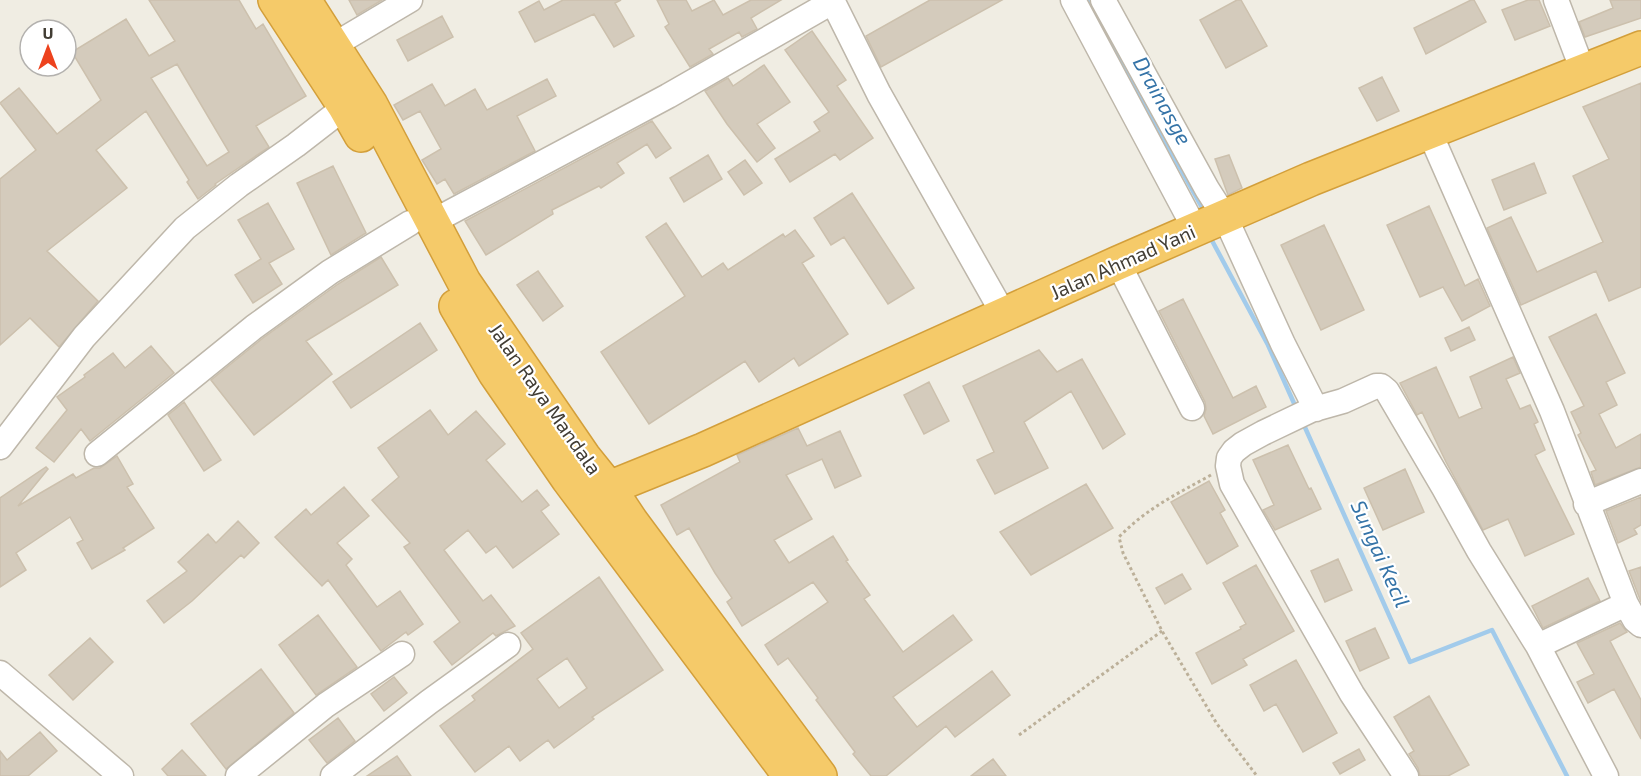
<svg xmlns="http://www.w3.org/2000/svg" width="1641" height="776" font-family="'Exo 2',sans-serif">
<style>
.lines{fill:none;stroke-linecap:round;stroke-linejoin:round}
.stream{stroke:#a2cbeb;stroke-width:4.5}
.building{fill:#d4cbbc;stroke:#ccc0ad;stroke-width:1.5;fill-rule:evenodd}
.minor-casing{stroke:#beb7aa;stroke-width:27}
.highway-casing{stroke:#d39f3a;stroke-width:36}
.path{stroke:#bcb099;stroke-width:3;stroke-dasharray:3 3;stroke-linecap:butt}
.minor{stroke:#fff;stroke-width:24}
.highway{stroke:#f5ca69;stroke-width:33}
.labels{text-anchor:middle;stroke-width:4.5;stroke-linejoin:round;paint-order:stroke}
.street-label{font-size:20px;fill:#423d34;stroke:#fff}
.water-label{font-size:21px;font-style:italic;fill:#3473a7;stroke:#fff}
</style>
<rect width="100%" height="100%" fill="#f0ede3"/>
<g class="lines">
<path class="stream" d="M1087,0L1205,213
M1209,235L1268,345L1297,410
M1303,423L1410,662L1492,630L1567,776"/>
</g>
<path class="building" d="M149,0H239L256,29L263,24L306,96L256,126L269,147L215,184L216,185L198,199L187,182L189,180L146,111L96,150L127,188L47,251L98,301L59,347L30,318L0,345V179L36,150L0,103L19,88L57,134L101,100L72,52L126,19L149,56L175,41ZM177,64L229,152L207,166L151,78Z
M349,0H382L357,15Z
M563,0H621L615,3L634,36L614,47L594,14L535,42L519,12L539,1L544,10Z
M657,0H686L692,11L714,0L723,15L751,0H781L751,18L757,29L742,37L739,32L709,49L713,54L690,67L665,27L669,24Z
M930,0H1002L881,67L866,36Z
M1237,0H1241L1267,46L1226,68L1200,20Z
M1471,0H1474L1486,22L1426,54L1414,28Z
M1528,0H1539L1550,26L1515,40L1502,10Z
M1610,0H1641V18L1585,37L1579,22L1613,8Z
M442,16L453,37L408,61L397,40Z
M812,31L846,80L837,86L873,138L840,160L835,154L790,182L775,159L820,131L814,122L829,112L785,50Z
M764,65L790,102L757,124L775,148L757,162L727,124L705,91L728,78L733,86Z
M1382,77L1399,111L1377,121L1359,88Z
M547,79L556,96L517,116L535,151L454,194L445,179L437,184L422,160L441,149L420,111L403,120L394,105L432,84L445,106L475,89L487,110Z
M1641,83V287L1609,301L1596,271L1521,305L1487,228L1511,217L1537,272L1603,242L1573,176L1609,159L1583,107Z
M652,121L671,148L656,158L647,144L617,163L624,173L601,188L599,186L552,210L553,214L486,255L465,221Z
M708,155L722,179L684,202L670,178Z
M1229,155L1242,188L1228,195L1215,159Z
M745,160L762,183L744,195L728,172Z
M1534,163L1546,193L1504,210L1492,180Z
M333,166L366,233L331,255L297,183Z
M852,193L914,288L888,304L844,237L831,245L814,218Z
M268,203L294,249L269,263L282,284L253,303L235,275L261,259L238,220Z
M1429,206L1465,286L1478,279L1490,306L1462,321L1443,287L1420,297L1387,225Z
M666,223L702,277L723,263L728,270L783,234L785,237L795,230L814,256L802,263L848,334L799,366L794,358L759,382L745,361L649,424L601,352L685,296L646,237Z
M1324,225L1364,310L1321,330L1281,245Z
M381,257L398,285L306,341L332,374L254,435L211,380L263,338L338,284Z
M538,271L563,306L543,321L517,285Z
M1183,299L1233,398L1256,386L1266,407L1213,434L1204,416L1206,409L1205,402L1159,311Z
M1596,314L1625,373L1606,382L1617,405L1599,414L1616,448L1641,434V467L1595,485L1591,472L1596,470L1578,435L1581,433L1571,412L1584,406L1549,337Z
M420,323L437,350L351,408L333,382Z
M1469,327L1475,340L1451,351L1445,338Z
M151,346L174,373L90,441L81,429L54,462L36,448L67,410L57,397L85,377L84,375L113,353L125,368Z
M1039,350L1057,372L1082,359L1125,434L1103,449L1071,391L1024,422L1048,468L995,494L977,460L994,452L963,386Z
M1513,357L1520,373L1506,379L1520,409L1530,405L1538,422L1534,424L1545,450L1535,455L1574,534L1525,556L1508,519L1483,530L1446,462L1422,412L1417,415L1400,383L1436,367L1459,418L1482,408L1470,377Z
M929,382L949,421L924,434L904,395Z
M184,402L221,460L204,471L168,415Z
M430,410L448,435L476,411L505,444L486,460L522,502L537,490L549,505L541,511L559,534L513,568L496,546L486,553L468,530L444,550L483,601L491,595L515,626L496,636L493,633L452,665L434,642L460,622L404,547L410,543L372,500L399,477L378,448Z
M798,428L807,446L840,431L861,476L835,488L822,459L786,475L812,519L774,540L789,563L833,536L848,560L846,561L870,595L864,599L903,652L953,615L972,640L893,697L917,727L992,671L1010,695L955,737L946,726L886,776H871L853,754L855,752L816,700L818,698L788,658L778,665L765,645L828,602L813,582L742,626L727,602L732,598L715,573L689,528L677,535L661,505L740,462L737,455Z
M1288,445L1309,489L1311,488L1321,509L1275,530L1263,510L1274,505L1253,460Z
M117,456L133,484L127,487L154,528L123,548L125,550L92,569L77,543L83,540L70,517L16,553L26,570L0,587V498L46,467L48,469L18,506L73,474L76,478L94,468H100Z
M1405,469L1424,512L1383,530L1364,488Z
M1209,481L1225,510L1220,513L1238,546L1207,564L1171,502Z
M1086,484L1113,528L1031,575L1000,532Z
M344,487L369,516L337,543L352,559L346,565L377,607L400,591L423,624L408,635L406,632L381,651L328,580L322,586L275,537L306,509L311,515Z
M1641,497V525L1634,529L1637,534L1618,543L1606,511Z
M238,521L259,543L244,558L241,555L192,601L164,623L147,601L187,571L178,562L208,534L216,543Z
M1338,559L1352,590L1325,602L1311,571Z
M1256,565L1294,631L1243,659L1247,665L1212,684L1196,653L1241,629L1240,627L1246,624L1223,583Z
M1641,567V602L1629,571Z
M1182,574L1191,589L1165,604L1156,588Z
M599,577L663,670L592,717L594,719L554,748L548,740L520,761L509,746L475,772L440,726L475,700L472,696L533,649L521,633ZM567,658L587,688L559,708L537,679Z
M1588,578L1600,601L1543,628L1532,606Z
M318,615L357,667L316,695L279,645Z
M1620,623L1627,632L1610,641L1641,700V739L1614,689L1588,703L1577,682L1594,674L1577,643Z
M1375,628L1389,658L1360,671L1346,641Z
M90,638L113,662L73,700L49,675Z
M1296,660L1337,733L1303,752L1276,704L1264,711L1250,685Z
M261,669L294,713L226,769L191,724Z
M394,677L407,693L384,711L371,694Z
M1429,696L1469,765L1448,776H1420L1418,768L1409,754L1414,751L1394,717Z
M338,718L355,741L327,763L309,740Z
M40,732L57,751L28,776H0V751L7,760Z
M1359,749L1365,760L1340,774L1333,763Z
M182,750L206,776H168L162,769Z
M397,756L411,776H367Z
M993,759L1006,776H971Z"/>
<g class="lines">
<defs>
<path id="minor" d="M832,0L879,94L1004,315
M1073,0L1195,229
M1103,0L1207,189L1225,217L1283,344L1316,409
M1556,0L1583,71
M334,45L410,0
M1429,131L1552,411L1626,604L1635,620L1641,625
M432,222L668,96L832,2
M1118,263L1192,408
M0,447L84,337L185,228L239,185L296,145L345,107
M97,454L254,327L330,272L410,223
M1586,504L1641,481
M1538,646L1626,604
M0,673L121,776
M238,776L326,705L402,654
M333,776L429,702L508,645
M1406,776L1352,694L1232,484L1228,466L1229,458L1234,451L1243,444L1263,433L1311,410L1343,401L1376,386H1381L1387,391L1444,488L1479,551L1538,646L1606,776"/>
<path id="highway" d="M275,0L345,107L361,135
M304,0L371,105L464,282L584,457L609,488L631,521L820,776
M456,306L495,373L568,479L790,776
M587,504L609,488L703,450L1118,263L1311,179L1641,48"/>
</defs>
<use href="#minor" class="minor-casing"/>
<use href="#highway" class="highway-casing"/>
<path class="path" d="M1211,475C1177,494 1147,508 1119,537L1123,553L1162,631L1217,724L1257,776
M1019,735L1162,631"/>
<use href="#minor" class="minor"/>
<use href="#highway" class="highway"/>
</g>
<g class="labels">
<g class="street-label">
<text transform="translate(1123 262) rotate(-24)" y="7">Jalan Ahmad Yani</text>
<text transform="translate(545 399) rotate(55)" y="7">Jalan Raya Mandala</text>
</g>
<g class="water-label">
<text transform="translate(1162 101) rotate(61)" y="7">Drainasge</text>
<text transform="translate(1380 554) rotate(66)" y="7">Sungai Kecil</text>
</g>
</g>
<g transform="translate(48 48)"><circle r="28" fill="#ffffff" stroke="#b3b1ae" stroke-width="1.5"/>
<path d="M0-4.5L10 22L0 15L-10 22Z" fill="#ed421d"/>
<text y="-9" font-size="16" font-weight="bold" text-anchor="middle" fill="#423d34">U</text>
</g>
</svg>
